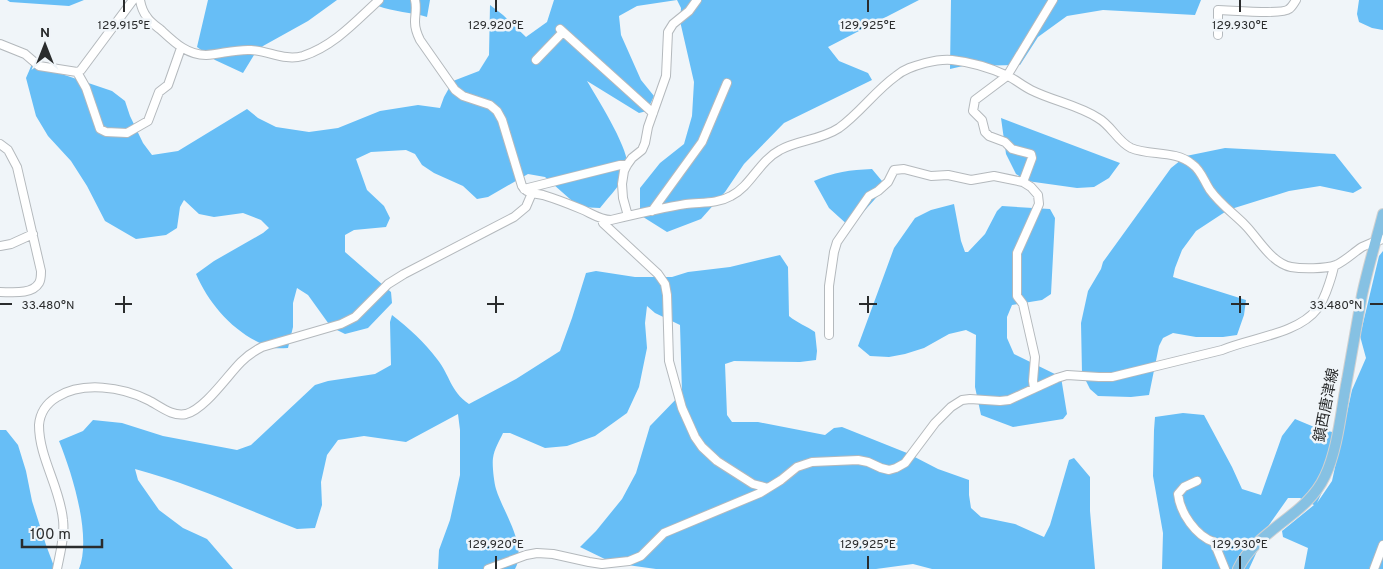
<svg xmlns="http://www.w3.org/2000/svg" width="1383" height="569" font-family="Overpass,'Noto Sans JP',sans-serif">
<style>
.forest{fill:#67bef6}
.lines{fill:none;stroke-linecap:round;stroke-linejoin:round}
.minor-casing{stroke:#b4b9bd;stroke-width:10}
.major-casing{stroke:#d0d1d1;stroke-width:12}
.minor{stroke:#fff;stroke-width:8}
.major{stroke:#86c1e3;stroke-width:10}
.ticks{fill:none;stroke:#2a2c2d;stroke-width:2}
.labels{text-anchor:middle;stroke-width:5;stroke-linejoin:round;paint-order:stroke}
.street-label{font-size:15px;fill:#2a2c2d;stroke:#f0f5f9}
.ticks-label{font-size:12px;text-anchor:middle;fill:#2a2c2d;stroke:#f0f5f9;stroke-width:5;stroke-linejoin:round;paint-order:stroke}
</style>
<rect width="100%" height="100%" fill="#f0f5f9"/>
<path class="forest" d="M7,0H84L69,6L10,2Z
M208,0H337L308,21L263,46L254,55L243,73L215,60L197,47Z
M381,0H430L427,17C411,12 394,12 378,6Z
M554,0H919L828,47L839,61L868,73L872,80L784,123L744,164L725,192L701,219L667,232L640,215V188L660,163L684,144L692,116L694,82L680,21L681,8L677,0L637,6L619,16L621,35L641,80L654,96L647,111L639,113L587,81C596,96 630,150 627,166C624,183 610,195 600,208L579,207L545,177L528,174L488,197L477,199L463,186L434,173L422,165L415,154L406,150L371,152L356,159L367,190L384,206L390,218L386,227L354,230L345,235V252L391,292L392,303L368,328L345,334L331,327L308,295L297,288L293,303V327L288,348C282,348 275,349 269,347C235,334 210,306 196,274L214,261L263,233L269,228L261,220L243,213L214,217L199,214L184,200L180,207L177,228L166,235L136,239L105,221L87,186L71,161L48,136L36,116L26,78L32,64L112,91L125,101L130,116L143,143L152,155L178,151L247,109L258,118L276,127L309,132L338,128L380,111L418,105L440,108L444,97L453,81L479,71L489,55L490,5L503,15L526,37L547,22Z
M951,0H1201L1195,15L1103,10L1067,16L1038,37L1020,65L963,66L950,69Z
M1359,0H1383V30L1372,28L1359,22L1357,14Z
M1001,118L1120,163L1109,178L1094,187L1077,188L1027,181L1016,174L1006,154Z
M1225,148L1335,154L1362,188L1353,193L1320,186L1289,191L1228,210L1196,231L1182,250L1175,268L1173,277L1246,300L1244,315L1237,335L1223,337H1196L1173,333L1163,338L1159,346L1149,395L1131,397L1098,396L1090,389L1082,373L1081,323L1088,291L1101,269L1103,262L1171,168L1186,156Z
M872,169L882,181L883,190L850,227L829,208L814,181C834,172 850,170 872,169Z
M954,204L961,241L965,252H968L985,234L997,211L1002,206L1050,209L1055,218L1051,294L1042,300L1012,305L1007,317V338L1014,354L1061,377L1067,414L1063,419L1013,427L981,415L975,387L976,335L966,330L949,334L924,348L905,354L889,357L870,356L858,346L894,248L915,218L931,210Z
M1383,251V569H1304L1308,548L1283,537L1282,531L1314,505L1300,498H1288L1269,525L1249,569H1162L1163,533L1153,476L1154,430L1155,417L1183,413L1204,415L1232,467L1242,489L1261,495L1282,436L1295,419L1319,429L1341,434L1336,445L1322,492L1317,503L1332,481L1352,390L1366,358L1360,336L1379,256Z
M780,255L788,267L789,316C797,323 807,326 815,332L817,351L816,360L800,362L734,361L725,364L727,415L732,422H758L825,435L834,428L842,427L907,453L938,469L969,480V495L971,508L981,517L1015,524L1044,537L1050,525L1069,460L1074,458L1090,477V511L1095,569H932L913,564L876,569H656L613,563L580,547L596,531L622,499L636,473L650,426L682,393L680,325L655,313L647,306L645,323L647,348L639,387L627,413L595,436L567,446L545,448L510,433H503C500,440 494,449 493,458C492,465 494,482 496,489C503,512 528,546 515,569H438L439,550L450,520L460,475V430L458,414L406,442L364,436L338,440L327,455L321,482L322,505L315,528L297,529C243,508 191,484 135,469L138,480L159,510L183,528L207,539L233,569H79C92,536 72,473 59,441L83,431L93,420L122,423L163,436L237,450L251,445L315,385L328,381L375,374L391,365L390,322L392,315C409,328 424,342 437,359C450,375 450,391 469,404L516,379L560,351L572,318L586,273L596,271L635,277H672L688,272L730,267Z
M0,430H6L18,445L26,471L32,501L46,545L55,569H0Z"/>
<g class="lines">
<defs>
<path id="minor" d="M140,0C141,6 143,12 147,17C150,22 156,26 161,30C174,42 187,55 206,55C221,54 236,49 251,50C270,51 284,61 303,56C334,46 356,21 379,0
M415,0C417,8 415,14 415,22C415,29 417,34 420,40L455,90L463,96L490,105L497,111L502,120L522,186C527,194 534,193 543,195C556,199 569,204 581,209C591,213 600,220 611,220C636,214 661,208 686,204C701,202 717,204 731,196C751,186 759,161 780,150C798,140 821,140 839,128C860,113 875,91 896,76C904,69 914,66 925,63C933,61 943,59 952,60C970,62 991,68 1008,76C1016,80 1023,86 1031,90C1053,101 1078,105 1098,118C1111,125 1118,142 1131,148C1150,156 1175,150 1192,164C1201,170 1204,181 1210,190C1220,204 1233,213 1245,225C1258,238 1271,263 1291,267C1302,269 1325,269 1336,265C1345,261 1353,253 1362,247C1368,244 1376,241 1383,239
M560,29L653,113
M1218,35V10C1230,10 1282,15 1289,9C1292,7 1294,3 1296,0
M0,44L25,54L39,66L77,72L81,70L133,0
M536,60L563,32
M77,72L86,88L100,129L106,132L127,133L148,121L159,92L168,85L181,48
M0,144L8,150L17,167L41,271C41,275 41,280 39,283C32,295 11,292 0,292
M1023,182L1032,158L1031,154L1012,149L1005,142L989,136L985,132L982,120L973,111L975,100L1007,76L1053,0
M524,189L620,165H627
M652,211L702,142L727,83
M628,216L623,198L622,184L624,171L627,165L632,158L642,150L645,143L648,127L666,76L668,32L673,24L689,11L697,0
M602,219L603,223L658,274L665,284L667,295L669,361L682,408L695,437L702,447L717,461L753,484L768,488
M0,246L11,244L33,234
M829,335V286L834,252L837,242L869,196L878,191L888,182L894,170L904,169L931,176L948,175L971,180L994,176L1023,182L1031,187L1038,195L1039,204L1017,253V296L1023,304L1035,357L1033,381L1034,388
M1197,481L1184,487L1178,494C1180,513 1196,536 1214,542L1225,569
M57,569C60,553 65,536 63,520C60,487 39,458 39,425C40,413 47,403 57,397C83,381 122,387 148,400C160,406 172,417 186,414C205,409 227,376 241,362C247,356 254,351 262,347L341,324L355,317L388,284L404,274L514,217L526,207L532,193
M488,569L526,555L537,553L553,554L589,562L602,564L629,561L641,556L664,533L760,493L781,480L797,467L812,462L858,460L868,462L881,468L889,470L896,468L905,463L935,423L951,407L962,400L970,399L1000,401L1009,400L1057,378L1067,375L1099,377H1112L1222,350C1250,338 1298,334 1317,309C1323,302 1326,293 1329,284C1331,278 1333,272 1334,266
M1374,569L1383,545"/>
<path id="major" d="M1238,569C1257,529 1307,516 1325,476C1338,449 1341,410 1347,380C1352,352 1357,323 1362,295C1368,267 1376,241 1383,214"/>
</defs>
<use href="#minor" class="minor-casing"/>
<use href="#major" class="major-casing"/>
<use href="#minor" class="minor"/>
<use href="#major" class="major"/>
</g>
<path class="ticks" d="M124,0V12M496,0V12M868,0V12M1240,0V12M124,296V313M496,296V313M868,296V313M1240,296V313M0,304H12M115,304H132M487,304H504M859,304H877M1231,304H1249M1370,304H1383M496,556V569M868,556V569M1240,556V569"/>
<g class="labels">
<g class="street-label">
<text transform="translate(1326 405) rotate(-79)" y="5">鎮西唐津線</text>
</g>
</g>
<g class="ticks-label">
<text x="124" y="29">129.915°E</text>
<text x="496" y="29">129.920°E</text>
<text x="868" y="29">129.925°E</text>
<text x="1240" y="29">129.930°E</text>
<text x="48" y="309">33.480°N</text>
<text x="1336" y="309">33.480°N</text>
<text x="496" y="548">129.920°E</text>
<text x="868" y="548">129.925°E</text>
<text x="1240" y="548">129.930°E</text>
</g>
<g transform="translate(45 45)" stroke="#f0f5f9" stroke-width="4" paint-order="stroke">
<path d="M0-4L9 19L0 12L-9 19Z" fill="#2a2c2d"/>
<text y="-8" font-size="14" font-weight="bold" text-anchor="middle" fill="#2a2c2d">N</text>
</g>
<path d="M22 539v8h80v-8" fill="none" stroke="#2a2c2d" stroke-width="2.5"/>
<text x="30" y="539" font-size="15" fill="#2a2c2d" stroke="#f0f5f9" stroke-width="4" paint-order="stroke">100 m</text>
</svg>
